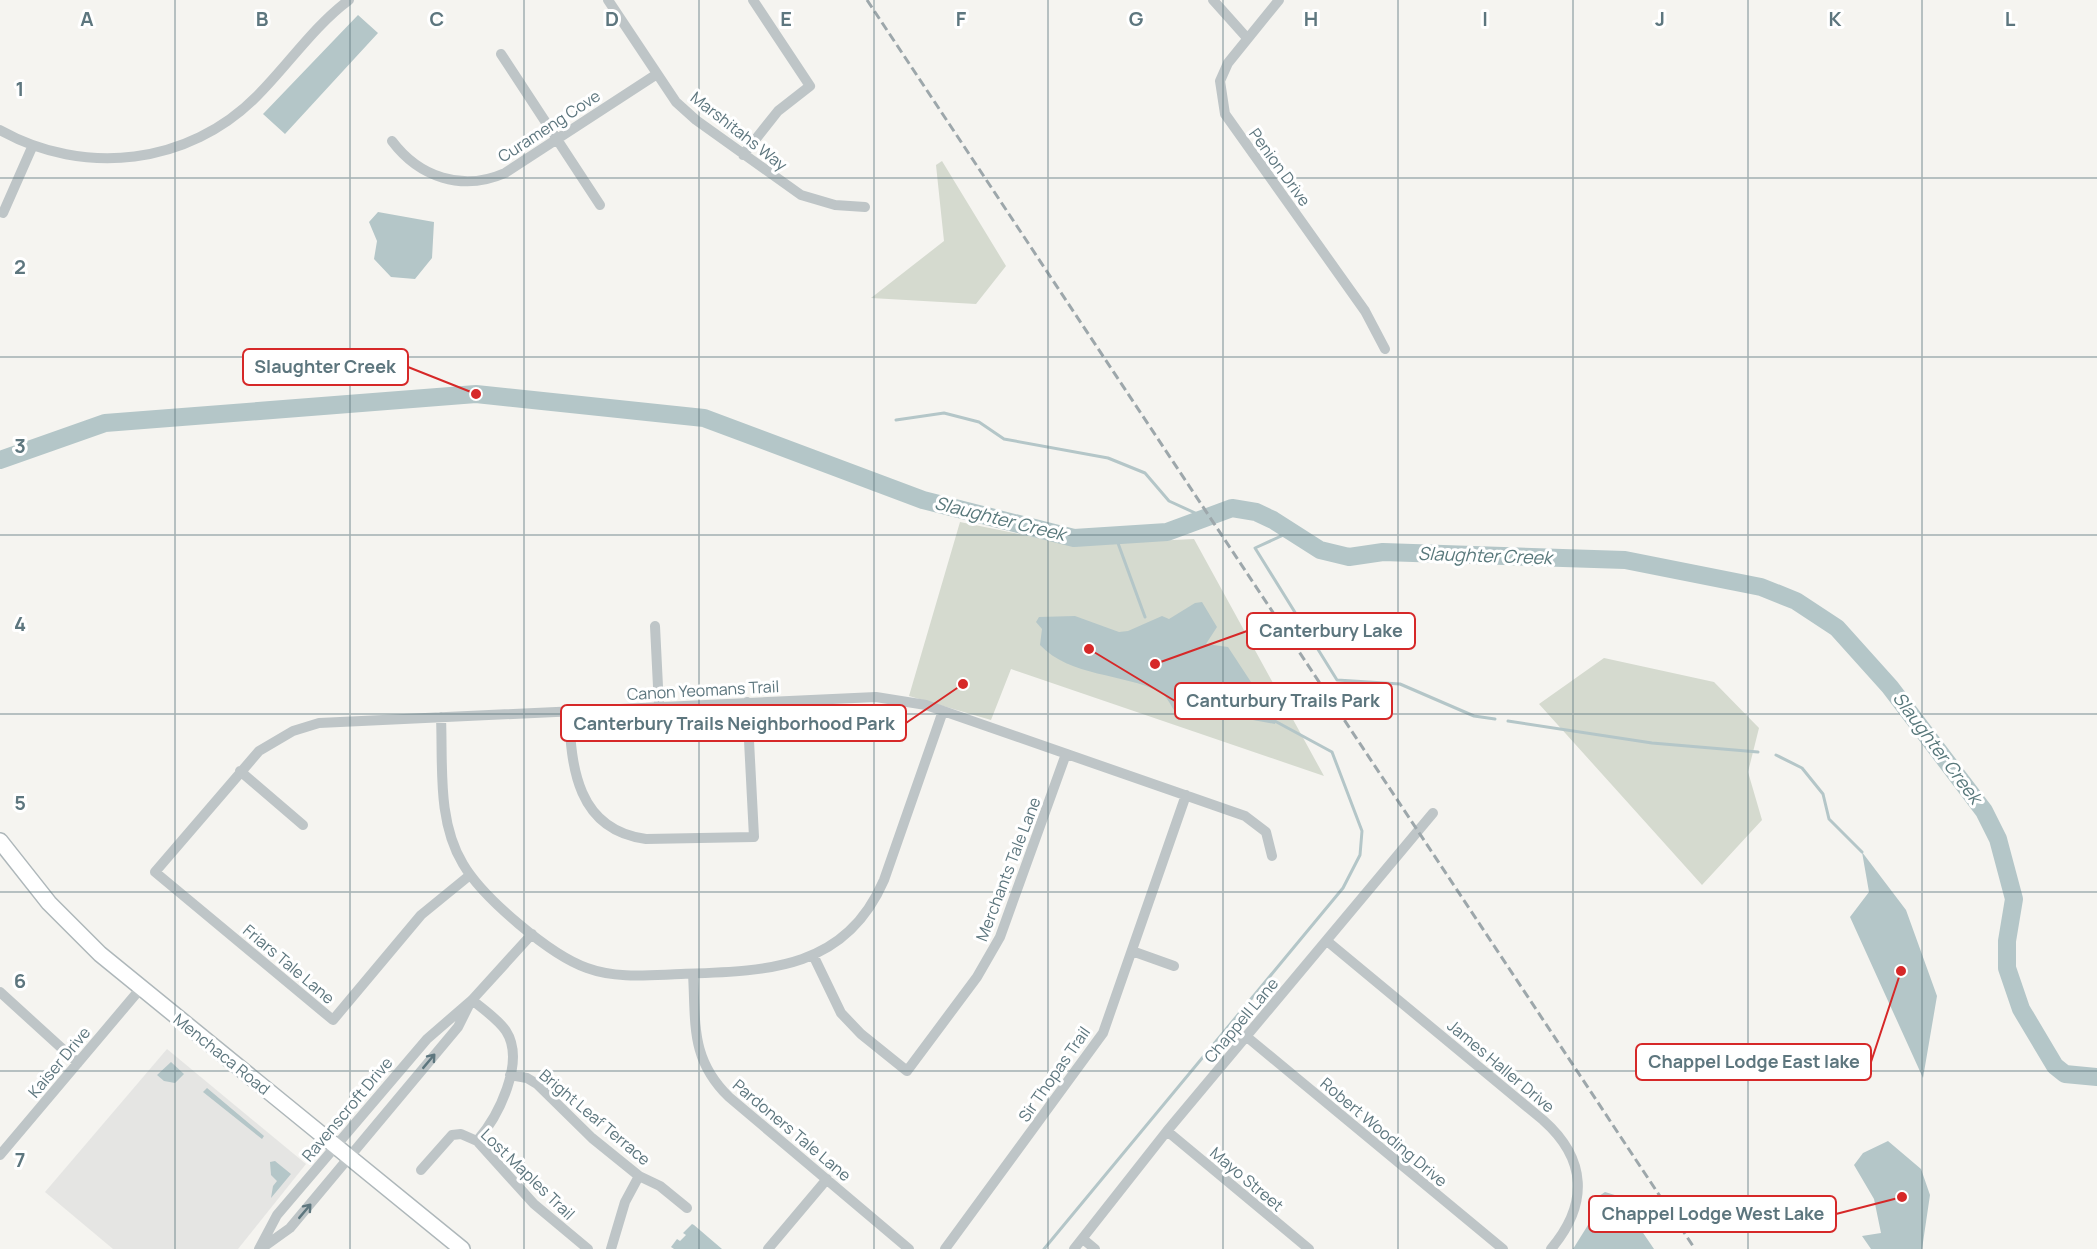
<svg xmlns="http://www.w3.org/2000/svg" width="2097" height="1249" font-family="Manrope,sans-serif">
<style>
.built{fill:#e5e5e3}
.green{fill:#d5dacf}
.water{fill:#b4c6c8}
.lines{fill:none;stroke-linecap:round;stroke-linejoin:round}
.stream{stroke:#b4c6c8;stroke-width:3}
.river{stroke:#b4c6c8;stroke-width:18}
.secondary-casing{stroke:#aeb7ba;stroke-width:18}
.street{stroke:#bec5c7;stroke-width:10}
.secondary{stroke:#fff;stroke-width:15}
.rail{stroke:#9da7ab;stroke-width:3;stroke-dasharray:9 4.5;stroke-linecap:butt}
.oneway{stroke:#5d767e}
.grid{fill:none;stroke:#5d767e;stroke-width:1.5;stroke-opacity:0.55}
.labels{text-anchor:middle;stroke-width:6;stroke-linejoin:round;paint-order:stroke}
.street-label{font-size:16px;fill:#5d767e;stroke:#fff}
.water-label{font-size:18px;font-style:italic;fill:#58787b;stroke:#fff}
.grid-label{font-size:20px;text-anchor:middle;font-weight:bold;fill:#5d767e;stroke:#fff;stroke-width:6;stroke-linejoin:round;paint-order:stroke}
.leader{fill:none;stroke:#d62828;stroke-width:2}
.callout-dot{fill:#d62828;stroke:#fff;stroke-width:2}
.callout{fill:#fff;stroke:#d62828;stroke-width:2}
.callout-label{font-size:18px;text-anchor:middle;font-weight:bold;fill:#5d767e}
</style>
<rect width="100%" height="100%" fill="#f5f4f0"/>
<path class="built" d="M167,1049L306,1164L238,1249H113L45,1192Z"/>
<path class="green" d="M942,161L1006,266L976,304L871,298L944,241L936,165Z
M960,522L1073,545L1194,539L1324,776L1011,669L991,720L909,696Z
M1604,658L1714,682L1759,728L1748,772L1762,820L1702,885L1539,704Z"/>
<path class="water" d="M358,15L378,33L285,134L263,114Z
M378,212L434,222L432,258L415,279L391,277L374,259L377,241L369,222Z
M1202,602L1217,627L1206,644L1228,647L1276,720L1275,724L1198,710L1187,699L1180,710H1174C1170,704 1166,695 1160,692C1123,673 1070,677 1040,645L1042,629L1036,622L1039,617L1075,616L1119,632L1128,631L1162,616L1169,619L1195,603Z
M1862,852L1906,910L1937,996L1923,1078L1850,917L1869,892Z
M171,1062L184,1074L175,1083L164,1081L157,1075Z
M207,1088L264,1136L262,1139L203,1092Z
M1888,1141L1921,1169L1930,1195L1922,1249H1871L1862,1236L1881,1233L1874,1199L1854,1165L1863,1153Z
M275,1161L291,1174L271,1198L273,1186L277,1181L271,1175L270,1162Z
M1605,1192L1618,1196L1654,1249H1573L1588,1225L1596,1198Z
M692,1224L694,1225L722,1249H674L671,1247L677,1239L680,1241L686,1235L683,1233Z"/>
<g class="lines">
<path class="stream" d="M896,420L944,413L979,422L1004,439L1108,458L1145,473L1169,501L1206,518
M1290,532L1255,548L1337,680L1400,684L1474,716L1495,719
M1115,535L1145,617
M1508,721L1652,743L1758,752
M1776,755L1802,768L1823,794L1829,819L1862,852
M1044,1249L1343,888L1360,855L1362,831L1332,752L1273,720"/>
<path class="river" d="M0,460L105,423L476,394L704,418L923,500L1074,538L1167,532L1232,508L1256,512L1273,520L1320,550L1349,557L1383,552L1625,560L1761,587L1796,601L1837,628L1890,687L1984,811L1998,839L2014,899L2007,941V968L2021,1009L2055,1066L2065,1074L2097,1077"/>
<defs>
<path id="secondary" d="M0,841L49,903L100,954L462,1249"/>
</defs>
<use href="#secondary" class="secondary-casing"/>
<path class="street" d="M608,0L676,102L696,120L801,195L835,205L865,207
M1213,0L1247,38
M1279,0L1228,63L1220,81L1225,114L1365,311L1385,349
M501,54L600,205
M0,130C84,177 189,165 257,96C288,65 314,26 349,0
M392,141C419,177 462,192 505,173L657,74
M743,155L778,111L810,86L753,0
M3,213L33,145
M655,626L659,707
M569,712C571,767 577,830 646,839L754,837L747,702
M441,717C443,766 437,821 463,864C483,898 550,955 587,968C617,979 650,975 681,974C768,971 845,970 884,880L943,711
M240,771L303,825
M470,875L421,915L333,1020L155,872L259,751L293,731L319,723L876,697L926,705L1245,816L1266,832L1272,856
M1327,941L1543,1120C1587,1159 1589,1204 1551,1249
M1132,951L1174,966
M814,957L841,1013L861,1034L907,1071L977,977L1000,937L1066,754
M693,974C696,1024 690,1059 729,1097L909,1249
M0,992L78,1063
M472,1000C483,1009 498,1019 506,1031C526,1062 498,1117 477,1141
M1247,1037L1503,1249
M510,1075L527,1078L537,1084L592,1138L639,1176L660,1186L687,1208
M1167,1131L1309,1249
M0,1155L141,988
M421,1170L452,1135L461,1134L477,1141L534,1204L588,1249
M1083,1239L1095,1249
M262,1248L290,1228L458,1027L470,1003
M259,1249L277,1215L427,1039L472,1000L532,934
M611,1249L625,1202L639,1176
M768,1249L827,1179
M945,1249L1103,1033L1186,795
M1074,1249L1167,1131L1433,813"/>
<use href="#secondary" class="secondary"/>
<path class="rail" d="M867,0L1695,1249"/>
</g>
<defs><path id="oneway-shaft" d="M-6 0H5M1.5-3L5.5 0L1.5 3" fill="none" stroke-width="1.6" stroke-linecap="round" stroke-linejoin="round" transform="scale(1.5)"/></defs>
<g class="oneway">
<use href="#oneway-shaft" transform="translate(429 1061) rotate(-50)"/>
<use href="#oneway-shaft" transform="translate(305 1211) rotate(-50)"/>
</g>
<path class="grid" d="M175,0V1249M350,0V1249M524,0V1249M699,0V1249M874,0V1249M1048,0V1249M1223,0V1249M1398,0V1249M1573,0V1249M1748,0V1249M1922,0V1249M0,178H2097M0,357H2097M0,535H2097M0,714H2097M0,892H2097M0,1071H2097"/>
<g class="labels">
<g class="street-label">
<text transform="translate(549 126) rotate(-33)" y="6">Curameng Cove</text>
<text transform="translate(739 131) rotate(38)" y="6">Marshitahs Way</text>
<text transform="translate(1280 167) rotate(54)" y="6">Penion Drive</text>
<text transform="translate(703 690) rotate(-3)" y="6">Canon Yeomans Trail</text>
<text transform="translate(1008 869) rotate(-69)" y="6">Merchants Tale Lane</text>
<text transform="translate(289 964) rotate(40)" y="6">Friars Tale Lane</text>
<text transform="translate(1241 1020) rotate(-50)" y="6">Chappell Lane</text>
<text transform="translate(222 1054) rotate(39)" y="6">Menchaca Road</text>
<text transform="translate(59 1062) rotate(-50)" y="6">Kaiser Drive</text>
<text transform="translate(1501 1066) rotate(40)" y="6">James Haller Drive</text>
<text transform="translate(1054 1074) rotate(-55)" y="6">Sir Thopas Trail</text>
<text transform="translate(347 1109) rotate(-50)" y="6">Ravenscroft Drive</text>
<text transform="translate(595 1117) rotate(40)" y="6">Bright Leaf Terrace</text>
<text transform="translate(792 1130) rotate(40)" y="6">Pardoners Tale Lane</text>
<text transform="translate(1384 1132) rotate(40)" y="6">Robert Wooding Drive</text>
<text transform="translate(528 1174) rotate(44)" y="6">Lost Maples Trail</text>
<text transform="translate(1247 1179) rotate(40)" y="6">Mayo Street</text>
</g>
<g class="water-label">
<text transform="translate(1000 519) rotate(14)" y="6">Slaughter Creek</text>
<text transform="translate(1485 556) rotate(2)" y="6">Slaughter Creek</text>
<text transform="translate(1937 748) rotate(53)" y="6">Slaughter Creek</text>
</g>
</g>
<g class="grid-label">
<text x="87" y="26">A</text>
<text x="262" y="26">B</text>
<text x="437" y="26">C</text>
<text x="612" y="26">D</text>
<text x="786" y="26">E</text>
<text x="961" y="26">F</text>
<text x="1136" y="26">G</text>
<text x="1311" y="26">H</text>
<text x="1485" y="26">I</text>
<text x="1660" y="26">J</text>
<text x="1835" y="26">K</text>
<text x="2010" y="26">L</text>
<text x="20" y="96">1</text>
<text x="20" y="274">2</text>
<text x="20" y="453">3</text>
<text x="20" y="631">4</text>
<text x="20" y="810">5</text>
<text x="20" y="988">6</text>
<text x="20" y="1167">7</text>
</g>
<path class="leader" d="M476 394L408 367M1155 664L1247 631M1089 649L1175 701M963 684L906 723M1901 971L1871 1062M1902 1197L1836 1214"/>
<g class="callout-dot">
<circle cx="476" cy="394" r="6"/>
<circle cx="1155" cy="664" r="6"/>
<circle cx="1089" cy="649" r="6"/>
<circle cx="963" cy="684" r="6"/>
<circle cx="1901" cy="971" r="6"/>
<circle cx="1902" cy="1197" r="6"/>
</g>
<g class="callout">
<rect x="243" y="349" width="165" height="36" rx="6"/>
<rect x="1247" y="613" width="168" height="36" rx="6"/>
<rect x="1175" y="683" width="217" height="36" rx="6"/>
<rect x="561" y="705" width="345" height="36" rx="6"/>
<rect x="1636" y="1044" width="235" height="36" rx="6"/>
<rect x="1589" y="1196" width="247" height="36" rx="6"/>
</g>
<g class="callout-label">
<text x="325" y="373">Slaughter Creek</text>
<text x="1331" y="637">Canterbury Lake</text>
<text x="1283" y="707">Canturbury Trails Park</text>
<text x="734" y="730">Canterbury Trails Neighborhood Park</text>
<text x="1754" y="1068">Chappel Lodge East lake</text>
<text x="1713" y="1220">Chappel Lodge West Lake</text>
</g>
</svg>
